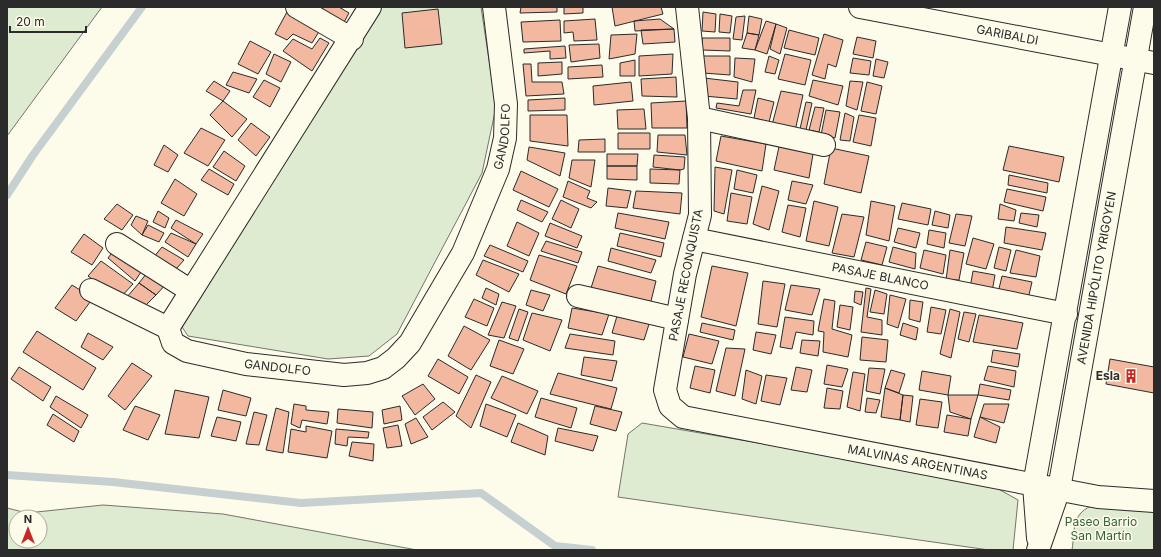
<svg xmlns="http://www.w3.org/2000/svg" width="1161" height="557" font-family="Inter,sans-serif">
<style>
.green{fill:#deebd1;stroke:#74746e;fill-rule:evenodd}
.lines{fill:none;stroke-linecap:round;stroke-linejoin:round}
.stream{stroke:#c7d0d0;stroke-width:8}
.building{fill:#f2b8a0;stroke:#2b2b2b}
.minor-casing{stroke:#2b2b2b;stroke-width:24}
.major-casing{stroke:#2b2b2b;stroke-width:24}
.minor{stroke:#fdfbea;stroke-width:22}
.major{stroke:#fdfbea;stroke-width:22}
.labels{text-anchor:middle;stroke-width:3;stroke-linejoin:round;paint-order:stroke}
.street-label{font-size:12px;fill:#2b2b2b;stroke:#fdfbea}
.poi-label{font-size:12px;font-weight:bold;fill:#2b2b2b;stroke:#fdfbea;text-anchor:end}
.park-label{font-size:12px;fill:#34623c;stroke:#fdfbea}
</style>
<rect width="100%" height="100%" fill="#fdfbea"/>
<path class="green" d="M7,7H102L7,136Z
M381,7H481L496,107L482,173L397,334L369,356L328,359L188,336L182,327Z
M642,423L986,482L1018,500L1013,550H989L618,497L628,434Z
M103,505L223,514L417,550H7V508L27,513ZM16,517H40V541H16Z
M1091,506L1154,511V550H1072C1075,531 1071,515 1091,506Z"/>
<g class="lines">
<path class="stream" d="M7,195L33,155L142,7
M7,475L113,482L301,503L481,493L555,546L592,550"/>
</g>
<path class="building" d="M311,7H339L349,13L342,26Z
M521,7H557V12L520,13Z
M564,7H583V13L564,14Z
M612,7H661L663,14L615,26Z
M438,9L442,44L405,48L402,13Z
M287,12L320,30L312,43L293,34L287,40L275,34Z
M703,12L716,14L715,32L702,31Z
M720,14L732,16L730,33L719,32Z
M745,16L742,40L733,39L736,17Z
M749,16L762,19L759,35L747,33Z
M595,19L597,40L574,41L573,32L564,33V21Z
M660,19L674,29L635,31L634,21Z
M560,20L561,41L523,42L521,22Z
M766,21L776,24L767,54L755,50Z
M776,24L787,28L780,54L770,49Z
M674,29L675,42L643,44L641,30Z
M789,30L819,38L815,55L784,48Z
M747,33L759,35L755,50L742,48Z
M637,34L635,54L609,59L611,35Z
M824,34L843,40L836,67L828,64L825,79L812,75Z
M857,37L876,41L873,58L853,54Z
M320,38L329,43L312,71L283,51L293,39L312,49Z
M702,38H730V51L702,50Z
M250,41L271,52L258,74L238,64Z
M599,44L600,58L571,62L569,45Z
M565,46L566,58L550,59V51L524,53V49Z
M274,54L291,62L281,82L266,74Z
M673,54L672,74L639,76V56Z
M785,54L811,60L805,85L778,79Z
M702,56H730V75L703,73Z
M769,56L779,60L775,74L765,72Z
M735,58L755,59L752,82L734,77Z
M853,58L871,61L869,75L850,73Z
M876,59L888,62L884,78L873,76Z
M635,60V76H620V63Z
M562,62V74L538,76V63Z
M523,64H531L532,82H562L564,94L526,96Z
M602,65L603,77L568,79V67Z
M233,72L257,79L249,93L226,85Z
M676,77L677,97L642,96L641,79Z
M704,78L738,82L737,99L704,96Z
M264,80L280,88L270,107L253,97Z
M813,80L843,86L838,105L809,96Z
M214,81L230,91L223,101L206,91Z
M850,81L863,82L857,110L846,106Z
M631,82L633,101L594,105L593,86Z
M867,82L882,86L876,114L861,111Z
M743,90H756L751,114L716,108L717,103L739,106Z
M781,91L803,95L795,131L772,125Z
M565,98V110L528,111V100Z
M758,98L774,102L769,122L754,118Z
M223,101L247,119L232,137L210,115Z
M686,101L687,128H652L651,103Z
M806,102L812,103L806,130L800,129Z
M815,107L824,108L819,132L809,130Z
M644,109L646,129H618L617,110Z
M826,110L840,112L835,138L821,135Z
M845,113L854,117L850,141L840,140Z
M530,115H567L568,146L530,141Z
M859,115L876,118L871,146L853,142Z
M251,123L270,137L256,156L238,140Z
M201,128L225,140L208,166L184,153Z
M618,133H650V149H618Z
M658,135H685L687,155L657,152Z
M721,136L766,144L762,171L716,161Z
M605,139V152H578L579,140Z
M780,142L814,148L809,178L774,170Z
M164,145L178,155L168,172L154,165Z
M1009,146L1064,157L1059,182L1003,170Z
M529,147L565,153L560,176L527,160Z
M831,148L869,156L861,193L824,184Z
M224,151L245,166L236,181L213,167Z
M607,154H638L637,166H607Z
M654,155L685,157L684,169L680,170L653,167Z
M572,160H595L591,187L569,178Z
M607,166H637V180L607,179Z
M715,167L732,170L724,214L714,211Z
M209,169L234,184L228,195L201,180Z
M650,169L680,170L679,184L650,183Z
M737,170L757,175L753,193L734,189Z
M521,171L558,189L549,207L513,190Z
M1009,175L1048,183L1047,193L1008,185Z
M175,179L197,194L184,216L161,203Z
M568,181L590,191L587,198L597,202L591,208L563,197Z
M792,181L813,185L806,204L788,200Z
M762,186L779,191L769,230L753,224Z
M608,188L631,191L627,208L606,206Z
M1007,189L1046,197L1043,211L1004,202Z
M636,191L682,193L680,214L633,208Z
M731,193L752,197L747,224L727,221Z
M521,200L548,212L542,222L517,210Z
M561,200L579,209L571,228L552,219Z
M814,201L838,207L829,246L806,241Z
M871,201L895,206L889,241L866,235Z
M902,203L931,209L928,225L898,219Z
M117,204L133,215L122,230L104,219Z
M1000,204L1016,210L1014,221L998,219Z
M788,205L806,208L800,237L782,232Z
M158,211L169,218L165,228L153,222Z
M935,211L950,215L948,228L932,225Z
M618,213L669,222L665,239L615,228Z
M1021,213L1039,215L1037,227L1019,223Z
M842,214L864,217L854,257L832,253Z
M956,214L972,216L965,246L949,243Z
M136,216L148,221L142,235L131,225Z
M176,220L203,234L196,244L171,228Z
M517,222L539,233L529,256L507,246Z
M550,223L582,236L577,248L545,236Z
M148,225L164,233L159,242L142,235Z
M1006,227L1046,233L1042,250L1004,243Z
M898,228L920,233L916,248L894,242Z
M929,230L946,233L944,248L927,244Z
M171,233L196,244L188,257L165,242Z
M620,233L664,243L661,257L617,246Z
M84,234L103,248L92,265L71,252Z
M973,238L994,244L986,269L966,264Z
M546,241L582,252L578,263L541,251Z
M866,242L887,247L882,265L861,260Z
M490,245L528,261L523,272L484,256Z
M162,247L184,260L176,269L153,258Z
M893,247L916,253L915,269L889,262Z
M999,247L1011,250L1006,271L994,268Z
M611,248L656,260L651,273L608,261Z
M114,250L143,269L135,281L108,258Z
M924,250L946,255L943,274L920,268Z
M950,250L964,253L959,280H946Z
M1016,250L1040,256L1036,277L1010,273Z
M539,255L577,266L566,294L530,280Z
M483,260L519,274L509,292L476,275Z
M101,261L133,284L119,299L88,276Z
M598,266L656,281L650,305L591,288Z
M712,266L748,273L736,326L701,317Z
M973,271L995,275L992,292L970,288Z
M147,273L167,283L156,295L139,283Z
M1002,276L1032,282L1028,299L998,293Z
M763,281L785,284L777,327L758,324Z
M139,283L156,295L144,307L127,297Z
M72,285L93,298L76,321L55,308Z
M791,285L820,289L812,315L785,310Z
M486,288L499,294L496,305L482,298Z
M866,288L871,289L867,317L882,320V335L861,332Z
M531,290L550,295L543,311L526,305Z
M875,290L887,294L884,314L870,312Z
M855,291L863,292L861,305L854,302Z
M890,295L906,299L898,328L887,324Z
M474,299L494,308L487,326L465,317Z
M824,299L835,301L832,329L852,335L848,357L823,352L824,332L818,331Z
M910,300L923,302L920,322L909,319Z
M502,302L516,306L504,338L488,335Z
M840,305L853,307L850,330L837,327Z
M931,307L946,310L941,334L927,332Z
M572,308L609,314L602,335L568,328Z
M519,309L528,312L518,341L509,338Z
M950,309L960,312L951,358L940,354Z
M964,312L976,314L969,342L958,339Z
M532,313L562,320L550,351L523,340Z
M979,315L1023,323L1017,349L973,342Z
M617,316L650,321L644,340L612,333Z
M785,317L814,321L813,335L796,332L792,349L780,347Z
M702,323L735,330L733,340L700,332Z
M903,323L918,328L916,340L900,335Z
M464,326L490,340L471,370L448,356Z
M37,331L96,368L83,390L23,352Z
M756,332L776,335L771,354L753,350Z
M88,333L113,347L103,360L81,347Z
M570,334L615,341L613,355L565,348Z
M689,334L719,341L712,364L683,357Z
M862,337L888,340L886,362L860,360Z
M499,340L524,349L513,374L490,366Z
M802,340L820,341L818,356L800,353Z
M726,348L745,349L735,396L716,391Z
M993,350L1020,354L1018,367L991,362Z
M584,357L617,361L612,381L581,375Z
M438,359L468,377L459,394L428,376Z
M1110,359L1154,367V393L1106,384Z
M132,363L152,376L125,410L108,396Z
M827,365L848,369L842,387L824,384Z
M695,366L715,370L710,393L690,388Z
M988,366L1016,371L1014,387L984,380Z
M19,367L51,387L43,401L11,379Z
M796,367L812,370L807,392L791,390Z
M869,368L885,369L880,394L866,391Z
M746,370L762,376L756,404L742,399Z
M891,370L905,374L899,393L885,388Z
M922,371L951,376L948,395L919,390Z
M853,372L865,374L860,411L847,407Z
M558,373L617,388L611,409L550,394Z
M476,375L491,382L471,428L456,416Z
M766,375L787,378L780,405L761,401Z
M502,376L538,391L527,414L491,398Z
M423,384L435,399L415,415L402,396Z
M980,384L1011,390L1009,400L978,395Z
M827,388L843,391L840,409L824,408Z
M885,388L903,395L900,420L881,417Z
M175,390L209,397L199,438L165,434Z
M223,390L251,398L246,416L218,410Z
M903,395L913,396L910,422L900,420Z
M948,395H978L971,419L950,412Z
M56,396L88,415L81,428L50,407Z
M541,398L577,408L571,428L535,417Z
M867,398L880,400L876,413L865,412Z
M920,399L942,402L938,428L916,425Z
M443,402L455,412L432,430L423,417Z
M294,404L306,406V410L329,412L327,424L302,420L300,428L291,424Z
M486,404L516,415L507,437L480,426Z
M984,404H1009L1004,423L980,417Z
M135,406L160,415L148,440L123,430Z
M400,406L402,420L384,424L382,410Z
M595,406L622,412L616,431L590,424Z
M276,408L289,412L283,453L266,450Z
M338,409L373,412L372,428L337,423Z
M254,412L267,415L259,445L246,444Z
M53,414L79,431L74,442L47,425Z
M947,415L971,419L968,436L944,432Z
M217,417L241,422L236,441L211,436Z
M980,417L1000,427L996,443L974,437Z
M416,418L428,437L411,444L405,424Z
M518,423L548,436L545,455L511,442Z
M398,425L402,446L387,448L383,428Z
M306,426L332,431L327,458L288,452L291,429L306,432Z
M558,428L598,436L593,451L555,441Z
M336,429L369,432L368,438L348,437L347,446L335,444Z
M352,442L374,444L373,461L349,456Z"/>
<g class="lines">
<defs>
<g id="minor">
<path d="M297,7L352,39"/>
<path id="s1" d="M687,7L699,118L700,215L685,274L665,390L670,406L683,417L1098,497L1154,501"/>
<path id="s2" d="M860,7L1154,63"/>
<path d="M699,118L824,145"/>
<path id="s3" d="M694,239L1066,314"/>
<path d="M117,244L191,291"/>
<path d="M91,290L168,328"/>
<path d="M578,296L677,319"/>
<path id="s4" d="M168,328L173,343L187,351L246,364L344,375L367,373L383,368L396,358L410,343L463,253L498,169L505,138L506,104L494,7"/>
<path d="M168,328L370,7"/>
</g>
<g id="major">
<path d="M1038,538L1034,485L1120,7"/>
<path id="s5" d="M1038,550L1059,489L1145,7"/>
</g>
</defs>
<use href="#minor" class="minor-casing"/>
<use href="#major" class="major-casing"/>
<use href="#minor" class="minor"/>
<use href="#major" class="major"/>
</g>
<defs>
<symbol id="building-bare" viewBox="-9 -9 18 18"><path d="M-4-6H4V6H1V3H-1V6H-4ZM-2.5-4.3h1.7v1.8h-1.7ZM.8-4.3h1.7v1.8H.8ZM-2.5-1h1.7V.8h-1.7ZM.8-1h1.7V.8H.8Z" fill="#c62828" stroke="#fdfbea" stroke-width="2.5" paint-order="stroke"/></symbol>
</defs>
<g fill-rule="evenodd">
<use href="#building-bare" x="1121" y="366" width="20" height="20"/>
</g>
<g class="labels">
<g class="street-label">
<text dy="4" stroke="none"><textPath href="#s2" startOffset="150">GARIBALDI</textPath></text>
<text dy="4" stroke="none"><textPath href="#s4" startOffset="496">GANDOLFO</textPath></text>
<text transform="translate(686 275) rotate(-79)" y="4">PASAJE RECONQUISTA</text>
<text dy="4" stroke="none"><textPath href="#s3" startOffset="190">PASAJE BLANCO</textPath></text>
<text dy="4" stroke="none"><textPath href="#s5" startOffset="279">AVENIDA HIPÓLITO YRIGOYEN</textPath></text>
<text dy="4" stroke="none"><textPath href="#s4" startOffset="124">GANDOLFO</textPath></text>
<text dy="4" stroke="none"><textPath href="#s1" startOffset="660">MALVINAS ARGENTINAS</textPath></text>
</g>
<g class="poi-label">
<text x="1120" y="380">Esla</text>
</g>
<g class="park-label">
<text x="1101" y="526">Paseo Barrio<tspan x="1101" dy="14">San Martín</tspan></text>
</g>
</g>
<rect width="1161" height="557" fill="none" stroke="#2b2b2b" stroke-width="16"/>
<g transform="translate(28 529)"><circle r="19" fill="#fdfbea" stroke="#a9a89e"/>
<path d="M0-3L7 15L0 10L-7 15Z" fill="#c62828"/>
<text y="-6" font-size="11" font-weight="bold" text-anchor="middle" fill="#2b2b2b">N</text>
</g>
<path d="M10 26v6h76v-6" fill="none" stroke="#2b2b2b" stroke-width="2"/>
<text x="16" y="26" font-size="12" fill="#2b2b2b" stroke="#fdfbea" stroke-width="3" paint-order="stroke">20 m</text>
</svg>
